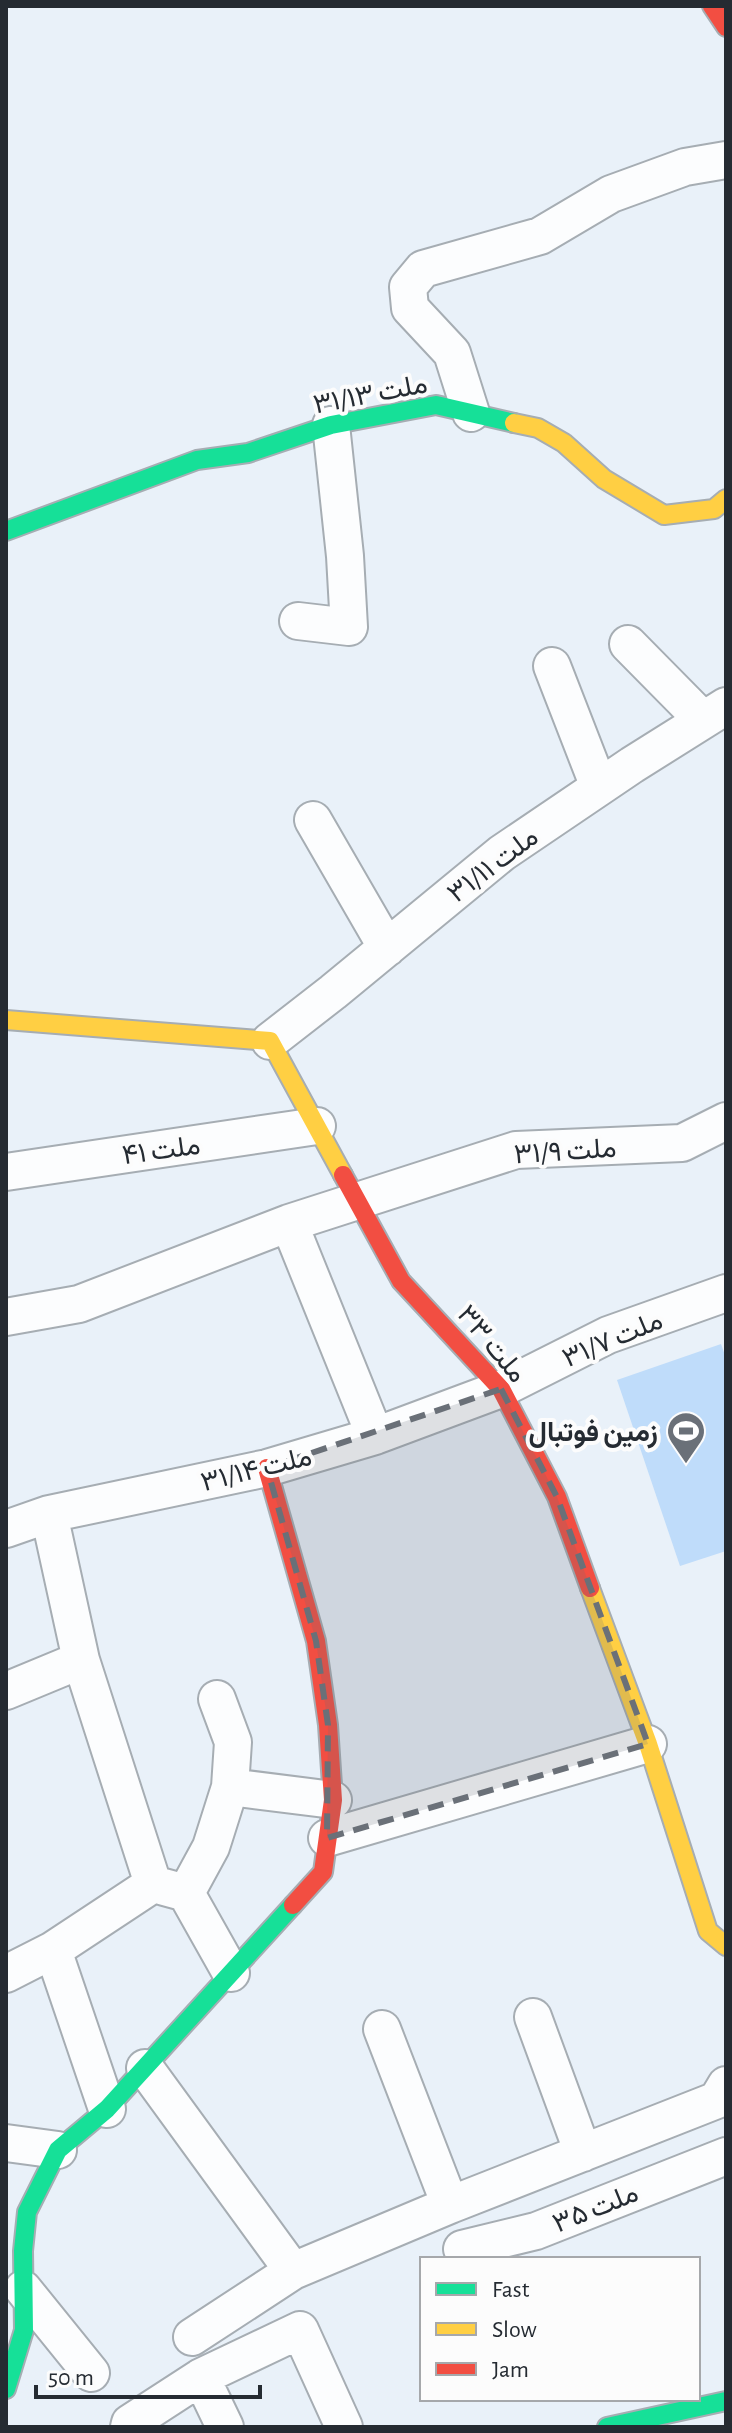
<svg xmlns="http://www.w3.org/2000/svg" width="732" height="2433" font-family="'Alegreya Sans',Vazirmatn,sans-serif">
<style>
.garden{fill:#bfdcfa}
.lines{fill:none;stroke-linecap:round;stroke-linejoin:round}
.street-casing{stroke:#a6adb3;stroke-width:40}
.fast-casing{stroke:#a6adb3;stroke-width:22}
.slow-casing{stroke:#a6adb3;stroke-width:22}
.jam-casing{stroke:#a6adb3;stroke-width:22}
.street{stroke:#fcfdfe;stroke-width:36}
.fast{stroke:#16e098;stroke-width:18}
.slow{stroke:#ffcf43;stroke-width:18}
.jam{stroke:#f24e42;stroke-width:18}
.marked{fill:#6a7078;fill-opacity:0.2;stroke:#6a7078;stroke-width:6;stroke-dasharray:16 10;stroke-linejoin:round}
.labels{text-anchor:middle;stroke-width:8;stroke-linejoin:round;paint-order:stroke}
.street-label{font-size:28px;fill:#252b32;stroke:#fcfcfc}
.poi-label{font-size:28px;font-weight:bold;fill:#252b32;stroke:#fcfcfc;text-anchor:end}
</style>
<rect width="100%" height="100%" fill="#e9f1f9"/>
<path class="garden" d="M721,1344L726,1358V1551L680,1566L617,1380Z"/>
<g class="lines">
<defs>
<path id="street" d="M471,413L452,353L410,308L408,287L423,269L540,236L611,194L685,167L726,160
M298,621L349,627L345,556L331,425
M628,644L703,720
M552,666L599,787
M313,820L387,948
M270,1041L333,992L502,853L632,765L726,706
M6,1172L317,1126
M289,1223L375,1436
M6,1317L79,1304L289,1223L516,1150L682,1143L726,1121
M49,1514L81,1660
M6,1529L49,1514L267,1468L375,1436L501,1389L608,1335L726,1293
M6,1691L81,1660L153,1884L53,1950L6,1974
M230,1787L333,1800
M327,1838L648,1744
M164,1887L186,1893L231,1973
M186,1893L211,1847L230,1787L233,1742L217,1699
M53,1950L107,2109
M533,2017L583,2153
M382,2029L450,2205
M145,2068L293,2271
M6,2143L58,2150
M462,2249L536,2231L726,2156
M23,2289L91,2373
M192,2337L293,2271L450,2205L717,2100L726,2085
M201,2377L225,2427
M129,2427L130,2423L201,2377L300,2330L344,2427"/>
<path id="fast" d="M6,531L197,460L248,453L331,425L436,405L514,423
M6,2389L24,2330L23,2251L27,2212L58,2150L107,2109L293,1905
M607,2427L726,2401"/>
<path id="slow" d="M514,423L538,428L564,443L604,479L664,515L714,509L726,499
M6,1020L270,1041L343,1175
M590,1588L648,1744L708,1931L726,1946"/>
<path id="jam" d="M712,6L726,27
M343,1175L401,1281L501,1389L557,1497L590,1588
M267,1468L316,1641L328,1725L333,1800L323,1872L293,1905"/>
</defs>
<use href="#street" class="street-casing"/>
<use href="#fast" class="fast-casing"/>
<use href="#slow" class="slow-casing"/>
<use href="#jam" class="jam-casing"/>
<use href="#street" class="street"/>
<use href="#fast" class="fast"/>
<use href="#slow" class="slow"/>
<use href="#jam" class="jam"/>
</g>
<path class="marked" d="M501,1389L557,1497L648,1744L327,1838L328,1725L316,1641L267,1468Z"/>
<defs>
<symbol id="stadium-pin" viewBox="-11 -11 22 30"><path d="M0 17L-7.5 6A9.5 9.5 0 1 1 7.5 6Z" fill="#6a7078" stroke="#fcfcfc"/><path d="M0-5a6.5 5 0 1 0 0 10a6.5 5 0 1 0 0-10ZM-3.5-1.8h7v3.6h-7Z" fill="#fff"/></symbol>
</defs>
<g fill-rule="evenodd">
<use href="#stadium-pin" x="664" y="1409" width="44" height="60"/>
</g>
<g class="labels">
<g class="street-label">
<text transform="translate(370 393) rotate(-11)" y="10">ملت ۳۱/۱۳</text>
<text transform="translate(492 864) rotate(-37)" y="10">ملت ۳۱/۱۱</text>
<text transform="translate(161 1149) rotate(-8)" y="10">ملت ۴۱</text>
<text transform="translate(565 1150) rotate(-4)" y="10">ملت ۳۱/۹</text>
<text transform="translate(612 1338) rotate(-23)" y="10">ملت ۳۱/۷</text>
<text transform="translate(493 1343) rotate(50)" y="10">ملت ۳۳</text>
<text transform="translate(256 1468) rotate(-14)" y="10">ملت ۳۱/۱۴</text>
<text transform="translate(595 2207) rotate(-22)" y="10">ملت ۳۵</text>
</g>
<g class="poi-label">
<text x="658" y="1441">زمین فوتبال</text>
</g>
</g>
<rect width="732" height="2433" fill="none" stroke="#252b32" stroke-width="16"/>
<rect x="420" y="2257" width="280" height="144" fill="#fcfcfc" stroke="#a6a8ab" stroke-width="2"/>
<rect x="436" y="2283" width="40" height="12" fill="#16e098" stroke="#a6a8ab" stroke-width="2"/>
<text x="492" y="2297" font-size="24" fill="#252b32">Fast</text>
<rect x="436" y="2323" width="40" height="12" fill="#ffcf43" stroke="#a6a8ab" stroke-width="2"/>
<text x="492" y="2337" font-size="24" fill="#252b32">Slow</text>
<rect x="436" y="2363" width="40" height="12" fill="#f24e42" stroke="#a6a8ab" stroke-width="2"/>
<text x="492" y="2377" font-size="24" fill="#252b32">Jam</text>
<path d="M36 2385v12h224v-12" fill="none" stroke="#252b32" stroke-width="4"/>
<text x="48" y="2385" font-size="24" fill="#252b32" stroke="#fcfcfc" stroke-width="6" paint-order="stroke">50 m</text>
</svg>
